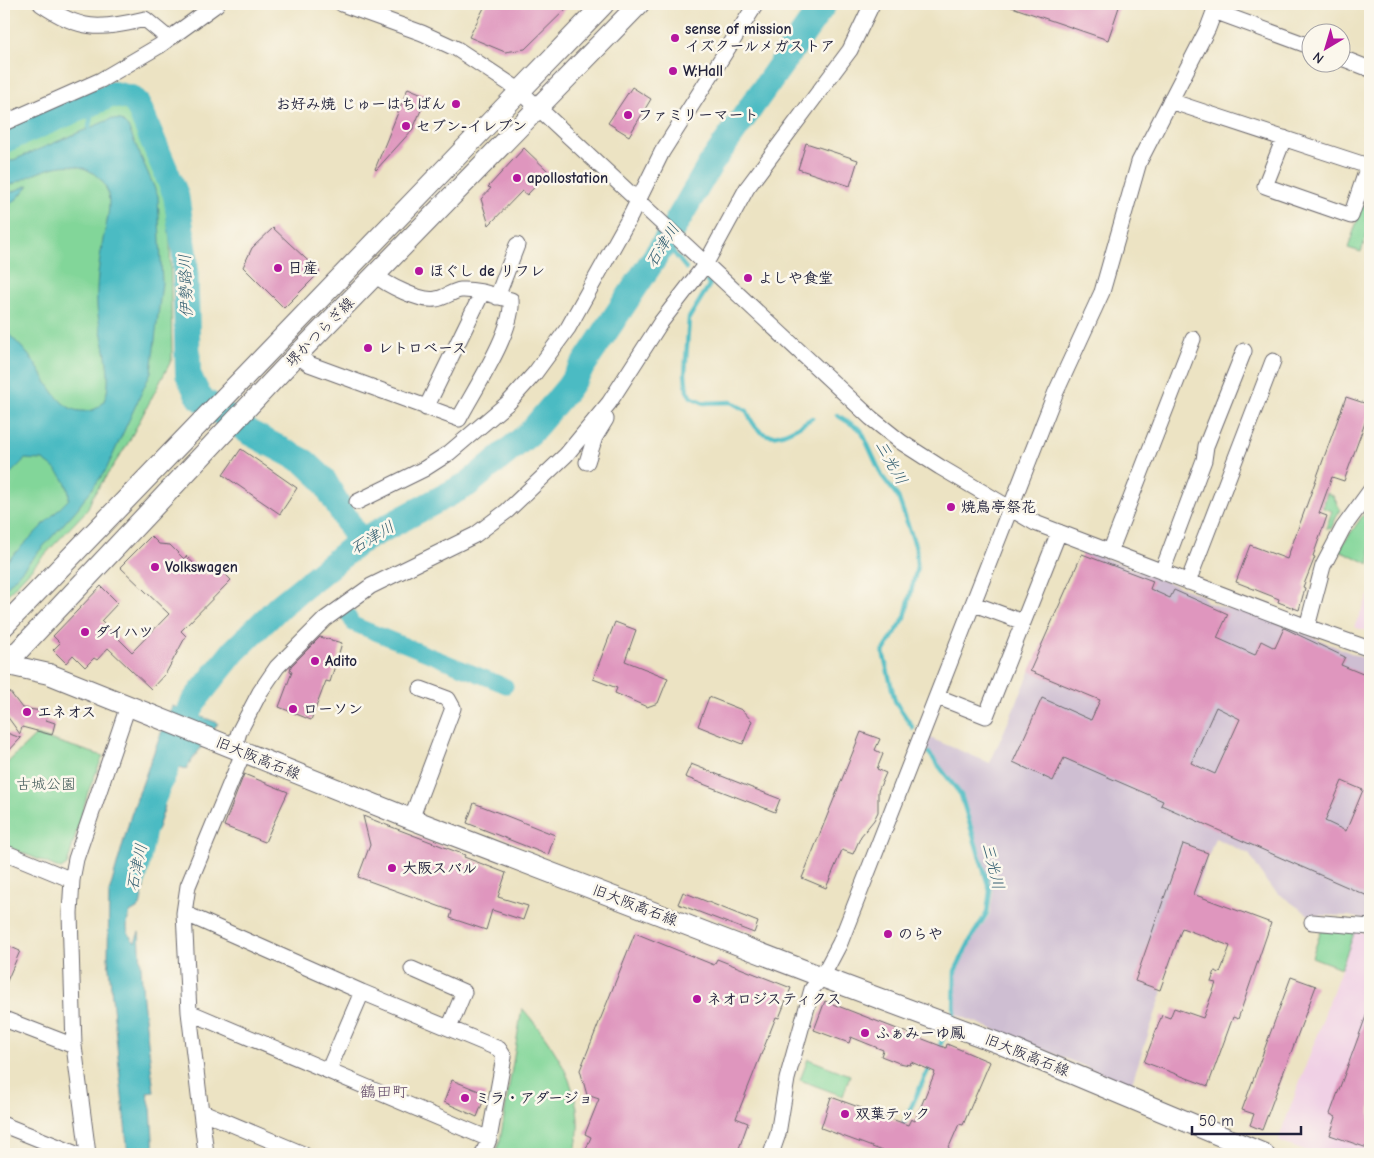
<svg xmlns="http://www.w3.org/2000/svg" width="1374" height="1158" font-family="'Comic Neue','Klee One',sans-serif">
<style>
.built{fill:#f0d0e5}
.industrial{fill:#cebed2}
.green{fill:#82d699;stroke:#527c6a}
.water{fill:#4cbbc3;stroke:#376e7f}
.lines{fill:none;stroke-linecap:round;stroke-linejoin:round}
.stream{stroke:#4cbbc3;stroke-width:4.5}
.canal{stroke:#4cbbc3;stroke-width:15}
.river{stroke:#4cbbc3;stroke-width:26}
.building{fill:#df96be;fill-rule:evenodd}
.minor-casing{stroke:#69666b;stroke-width:17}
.major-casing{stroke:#69666b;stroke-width:22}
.minor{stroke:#fff;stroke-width:15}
.major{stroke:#fff;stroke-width:20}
.poi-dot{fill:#b5179e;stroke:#fbf7ec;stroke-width:2}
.labels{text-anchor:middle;stroke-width:5;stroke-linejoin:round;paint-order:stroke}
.poi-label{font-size:15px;font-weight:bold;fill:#22223b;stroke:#fbf7ec;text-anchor:start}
.street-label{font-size:15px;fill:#22223b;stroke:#fbf7ec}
.park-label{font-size:15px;fill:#3f5857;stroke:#fbf7ec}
.water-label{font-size:16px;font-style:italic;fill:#335f71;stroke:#fbf7ec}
.neighbourhood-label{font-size:16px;fill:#644b69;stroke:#fbf7ec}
</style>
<rect width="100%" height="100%" fill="#fbf7ec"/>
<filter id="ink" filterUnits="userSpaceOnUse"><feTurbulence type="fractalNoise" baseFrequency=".02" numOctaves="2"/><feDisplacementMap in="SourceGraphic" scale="10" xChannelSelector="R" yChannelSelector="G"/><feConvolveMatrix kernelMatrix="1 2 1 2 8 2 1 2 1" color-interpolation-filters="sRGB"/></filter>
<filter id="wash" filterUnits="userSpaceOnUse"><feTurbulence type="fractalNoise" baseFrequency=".0096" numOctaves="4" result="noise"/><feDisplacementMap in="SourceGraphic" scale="20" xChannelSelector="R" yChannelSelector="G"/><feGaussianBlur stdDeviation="1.12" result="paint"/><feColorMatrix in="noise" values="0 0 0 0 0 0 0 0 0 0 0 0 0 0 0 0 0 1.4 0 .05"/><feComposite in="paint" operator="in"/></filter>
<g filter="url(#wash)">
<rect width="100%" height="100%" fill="#ece3c3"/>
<path class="built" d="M1370,592V632L1354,627Z
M1355,931L1370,934V1154H1312L1278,1141Z"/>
<path class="industrial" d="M1084,550L1203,596L1206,602L1229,609L1243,608L1370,661V921L1349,916L1309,915L1279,894L1268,884L1249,854L1215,838L1160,990L1163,991L1131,1085L955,1014L957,972L975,936L990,914L993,892L963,795L926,748L930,738L990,763Z"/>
<path class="green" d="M108,105L127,110L164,195L170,241L172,359L127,445L93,496L87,510L4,598V146L74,116Z
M1362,206L1370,209V224L1361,252L1348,248Z
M1327,493L1333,496L1340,509L1331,529L1326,528L1332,511L1323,508Z
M1370,505V564L1339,550Z
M36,735L103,756L88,792L67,865L61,869L4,845V766Z
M1321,931H1355L1341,968L1312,957Z
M522,1008C557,1048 590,1099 574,1154H495L500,1141Z
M808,1059L850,1075L843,1096L800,1080Z"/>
<path class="water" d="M111,119L121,120L128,127L158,196L162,283L151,372L106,470L77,509L4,590V564L69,499C70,482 57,469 43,460L25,459L4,480V330C13,338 23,348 30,357C44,373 56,409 80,411C131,416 97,330 97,305C96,286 99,264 102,245C105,226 117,196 100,179C71,150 35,175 4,188V164Z
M29,185L17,199L4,208V195Z
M173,706L218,723L186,769L167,763L162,764L163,769L151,798L153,805L165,806L157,831L143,830L141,841L151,851L140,907L130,913C126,925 125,933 135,942L139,932L143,1000L154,1092L147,1093L151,1108L154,1154H128L108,958L109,893L131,815L159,738Z"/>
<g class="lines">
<path class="stream" d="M89,127L94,100
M665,242L686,268
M707,282L710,284L689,318L685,374L687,391L691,397L704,403L731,402L747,411C762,450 785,435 812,418
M837,415L861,430L882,476L898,497L916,548L917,567L905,617L883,652L895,701L913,728
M929,753L961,795L990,891L987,913L973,935L955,971L954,1013L951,1020
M938,1050L947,1029
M902,1127L930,1066"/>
<path class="canal" d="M347,613L353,624L506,686"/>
<path class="river" d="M4,140L113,94L131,98L138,105L176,195L185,254L188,374L199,397L250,433L305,462L323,479L359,542
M134,878L147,813L194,701L234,651L280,606L359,542L468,484L530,433L568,388L665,242L710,165L824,4"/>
</g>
<g id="blocks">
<path class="building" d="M486,4H571L525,49L505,52L469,37Z
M1010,4H1120L1108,40L1009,6Z
M632,87L651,99L629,136L608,123Z
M408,88L427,96L413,129L376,170L375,169Z
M806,143L858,160L850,186L798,169Z
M524,148L549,172L527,195L522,191L489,225L481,199L491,188L488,187Z
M273,228L320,272L284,308L243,267L252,248Z
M1346,397L1370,405V409L1344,481L1332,477L1319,513L1327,516L1313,556L1315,557L1303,587L1305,588L1299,610L1278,602L1279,599L1236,582L1250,545L1287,559Z
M241,449L297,488L280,514L223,475Z
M151,536L159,544L170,545L184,559L186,556L206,575L216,565L231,580L181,631L186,636L166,673L151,689L108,648L97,660L94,658L85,667L73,655L66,663L53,650L60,643L53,636L101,586L118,603L101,621L132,652L169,614L120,567Z
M1082,554L1153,581L1150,589L1170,598L1174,590L1228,614L1217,638L1255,655L1261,641L1275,648L1284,628L1345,657L1341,665L1370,677V897L1161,805L1163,801L1064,758L1053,781L1013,762L1042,698L1091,720L1100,700L1030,671ZM1216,707L1240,719L1215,774L1191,763ZM1342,781L1363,790L1346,831L1325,821Z
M615,622L636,630L625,661L668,678L658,703L647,707L615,693L617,688L593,679Z
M320,637L342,643L330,682L326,681L311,720L279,707L292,672L290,671L291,666Z
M10,692L22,708L48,712L46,720L55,723L52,735L22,727L20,734L4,712V697Z
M709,697L742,710L752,721L743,744L698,726Z
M4,732L21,738L4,756Z
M861,732L880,739L875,750L883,754L877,769L886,773L878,791V812L874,820L861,836L853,854L842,850L826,888L802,878Z
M691,764L780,799L775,812L685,777Z
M244,774L288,792L265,842L224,826Z
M474,803L555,835L548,855L467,823Z
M363,816L465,855L464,857L506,873L498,897L528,906L523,920L492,910L486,930L450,918L452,911L358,877L370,845Z
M1183,844L1208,853L1193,894L1271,923L1238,1019L1233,1017L1208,1086L1144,1062L1162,1015L1170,1018L1174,1008L1203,1018L1216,983L1211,982L1215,971L1220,973L1230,946L1182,928L1160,990L1135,981Z
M683,892L758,922L754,933L678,904Z
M635,933L714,965L717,959L791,988L779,1018L776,1017L736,1118L748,1123L737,1154H584L591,1137L585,1134L599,1099L587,1095L580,1070Z
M4,944L20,951L4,988Z
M1291,977L1316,986L1262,1130L1250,1125L1254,1114L1242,1110Z
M825,1001L946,1048L947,1044L990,1062L963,1125L959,1124L946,1154H891L821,1128L831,1097L908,1125L911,1119L915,1121L935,1072L911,1062L910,1065L899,1063L881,1056L883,1050L851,1037L849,1043L814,1030Z
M1369,1008H1370V1149L1330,1135L1336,1117L1330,1114Z
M452,1080L486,1094L477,1117L444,1102Z"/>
</g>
</g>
<g filter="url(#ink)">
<use href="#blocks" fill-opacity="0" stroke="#69666b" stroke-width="1"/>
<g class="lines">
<defs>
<path id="minor" d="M41,4C80,31 100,30 145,19L169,39
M342,4L422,33L457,49L519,90L871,418L901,442L940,467L1035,523L1307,627L1370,649
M1214,11L1312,47
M1342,58L1370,69
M1170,101L1368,166L1351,216L1265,186L1284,138
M4,123L101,80L159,46L217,4
M497,297L517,245
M297,355L309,364L459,419C474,390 514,331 511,300C495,296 478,289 461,290C452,291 445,298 436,299C420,302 387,285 375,275
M426,408L482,293
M587,462L595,437L606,419
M357,502L424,469L449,453L509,402L535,373L568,328L631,215L662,152L756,4
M1110,552L1193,339
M1162,572L1204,460L1206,446L1244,351
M1188,582L1273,361
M974,604L1023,622
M1307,627L1323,566L1343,528L1370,491
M938,697L986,716L1059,532
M234,749L239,732L260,692L277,667L325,619L371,586L475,535L507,511L566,455L609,403L661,322L705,265L747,188L850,50L872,4
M411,819L453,708L448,699L421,689
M4,852L72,880
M184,913L362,992L499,1049L504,1057L489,1139L483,1154
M1312,922L1370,927
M412,969L464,992L449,1028
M189,1012L489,1139
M4,1019L74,1046
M329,1069L362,992
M203,1112L303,1154
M4,1125L76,1154
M88,1154L74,1046L70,913L72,880L76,859L128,706
M206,1154L189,1012L184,913L188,886L243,753
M771,1154L778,1134L787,1079L812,989L822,977L840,943L1055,394L1102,292L1139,162L1208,28L1217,4"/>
<path id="major" d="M4,626L604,4
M4,664L49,674L411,819L822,977L1001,1044L1264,1154
M6,664L297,355L639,4"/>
</defs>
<use href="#minor" class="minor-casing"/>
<use href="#major" class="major-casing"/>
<use href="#minor" class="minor"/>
<use href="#major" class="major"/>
</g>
</g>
<g class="poi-dot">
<circle cx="675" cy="38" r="5"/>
<circle cx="673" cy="71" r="5"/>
<circle cx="456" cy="104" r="5"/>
<circle cx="628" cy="115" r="5"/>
<circle cx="406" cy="126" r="5"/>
<circle cx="517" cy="178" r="5"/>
<circle cx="278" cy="268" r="5"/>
<circle cx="419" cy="271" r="5"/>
<circle cx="748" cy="278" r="5"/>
<circle cx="368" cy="348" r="5"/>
<circle cx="951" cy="507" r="5"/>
<circle cx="155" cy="567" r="5"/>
<circle cx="85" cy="632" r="5"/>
<circle cx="315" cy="661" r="5"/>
<circle cx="293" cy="709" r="5"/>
<circle cx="27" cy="712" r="5"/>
<circle cx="392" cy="868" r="5"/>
<circle cx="888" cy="934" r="5"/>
<circle cx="697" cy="999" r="5"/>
<circle cx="865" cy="1033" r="5"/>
<circle cx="465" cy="1098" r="5"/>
<circle cx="845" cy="1114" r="5"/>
</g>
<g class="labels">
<g class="poi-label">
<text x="685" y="34">sense of mission<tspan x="685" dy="17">イズクールメガストア</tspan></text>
<text x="683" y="76">W;Hall</text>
<text x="446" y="109" text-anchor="end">お好み焼 じゅーはちばん</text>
<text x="638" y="120">ファミリーマート</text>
<text x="416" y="131">セブン-イレブン</text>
<text x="527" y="183">apollostation</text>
<text x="288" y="273">日産</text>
<text x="429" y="276">ほぐし de リフレ</text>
<text x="758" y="283">よしや食堂</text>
<text x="378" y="353">レトロベース</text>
<text x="961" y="512">焼鳥亭祭花</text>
<text x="165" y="572">Volkswagen</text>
<text x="95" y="637">ダイハツ</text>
<text x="325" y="666">Adito</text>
<text x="303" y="714">ローソン</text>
<text x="37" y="717">エネオス</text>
<text x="402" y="873">大阪スバル</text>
<text x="898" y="939">のらや</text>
<text x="707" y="1004">ネオロジスティクス</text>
<text x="875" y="1038">ふぁみーゆ鳳</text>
<text x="475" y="1103">ミラ・アダージョ</text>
<text x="855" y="1119">双葉テック</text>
</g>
<g class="street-label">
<text transform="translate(320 332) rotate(-46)" y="5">堺かつらぎ線</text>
<text transform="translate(258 758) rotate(22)" y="5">旧大阪高石線</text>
<text transform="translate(635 905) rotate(21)" y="5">旧大阪高石線</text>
<text transform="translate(1027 1055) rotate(22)" y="5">旧大阪高石線</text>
</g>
<g class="park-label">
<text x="46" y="789">古城公園</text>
</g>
<g class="water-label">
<text transform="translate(662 245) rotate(-58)" y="6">石津川</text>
<text transform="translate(185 286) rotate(-92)" y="6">伊勢路川</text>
<text transform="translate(892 462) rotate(61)" y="6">三光川</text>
<text transform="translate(372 537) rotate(-31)" y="6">石津川</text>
<text transform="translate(994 866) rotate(76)" y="6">三光川</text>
<text transform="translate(136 867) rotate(-78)" y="6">石津川</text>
</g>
<g class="neighbourhood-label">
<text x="384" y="1097">鶴田町</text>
</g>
</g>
<rect width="1374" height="1158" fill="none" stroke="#fbf7ec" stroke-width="20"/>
<g transform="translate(1326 48) rotate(218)"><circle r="24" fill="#fbf7ec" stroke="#a4a2a5"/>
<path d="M0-4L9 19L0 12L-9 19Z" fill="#b5179e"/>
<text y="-8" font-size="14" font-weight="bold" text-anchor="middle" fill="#22223b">N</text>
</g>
<path d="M1192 1126v8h109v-8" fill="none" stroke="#22223b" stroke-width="2.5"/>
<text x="1199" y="1126" font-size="15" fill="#22223b" stroke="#fbf7ec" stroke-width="4" paint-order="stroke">50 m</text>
</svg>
